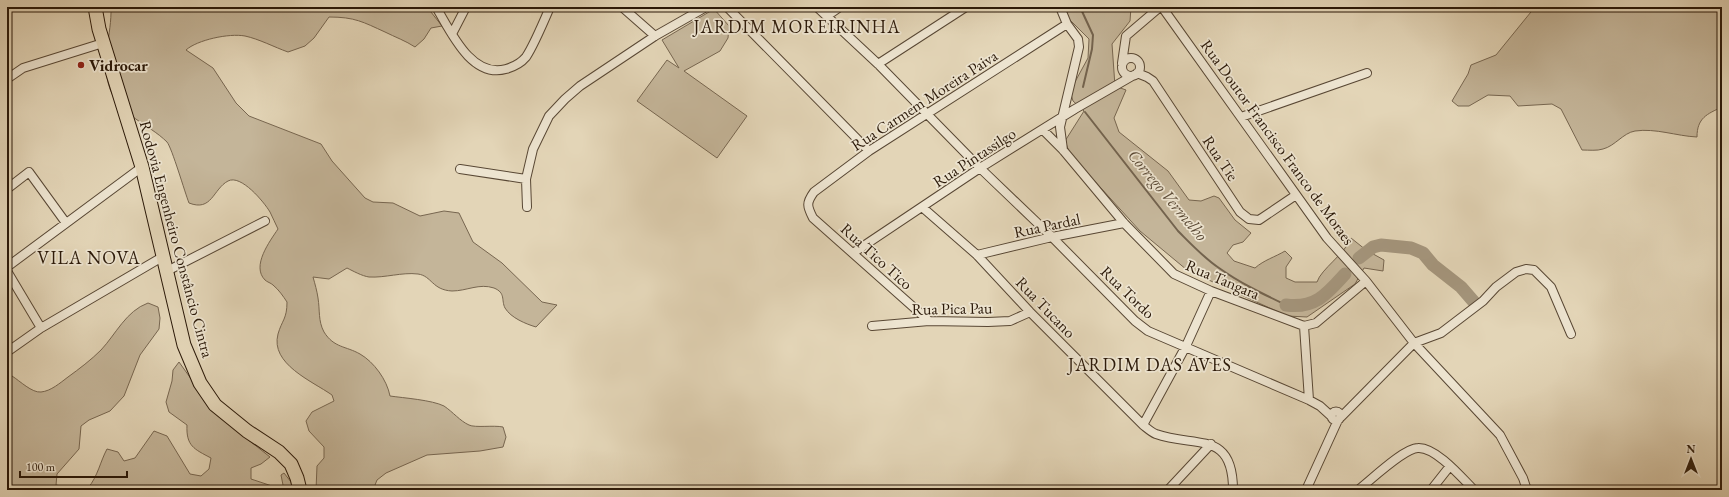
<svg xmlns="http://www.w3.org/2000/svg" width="1729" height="497" font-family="'EB Garamond',serif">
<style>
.green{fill:#c4b599;stroke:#776650}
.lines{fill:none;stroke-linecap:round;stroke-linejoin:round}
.stream{stroke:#73634e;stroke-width:2}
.river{stroke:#a4957c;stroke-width:13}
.street-casing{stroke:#584734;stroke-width:10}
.primary-casing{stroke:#2a1808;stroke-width:15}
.street{stroke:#ede4d0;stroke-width:8}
.primary{stroke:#e3d5b7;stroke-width:13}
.poi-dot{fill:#8f2418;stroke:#ede4d0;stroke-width:1.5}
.labels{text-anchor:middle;stroke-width:3.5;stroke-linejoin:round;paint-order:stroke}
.poi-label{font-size:16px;font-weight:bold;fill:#2a1808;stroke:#ede4d0;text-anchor:start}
.street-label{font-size:16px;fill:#2a1808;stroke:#ede4d0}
.water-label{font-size:17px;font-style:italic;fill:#5b4a36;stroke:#ede4d0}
.quarter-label{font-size:18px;letter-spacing:1px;fill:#2a1808;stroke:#ede4d0}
</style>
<rect width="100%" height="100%" fill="#e3d5b7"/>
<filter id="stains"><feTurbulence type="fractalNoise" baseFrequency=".005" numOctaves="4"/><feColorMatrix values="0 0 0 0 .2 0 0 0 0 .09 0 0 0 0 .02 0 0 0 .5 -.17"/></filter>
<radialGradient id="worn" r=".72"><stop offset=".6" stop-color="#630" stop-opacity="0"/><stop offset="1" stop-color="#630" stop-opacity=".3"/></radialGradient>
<path class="green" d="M111,7H427L442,26L431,28L424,39L415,47C406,41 395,37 385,32C363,22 355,17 329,17L314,38L305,46L288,52C274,47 259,39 245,36C229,33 197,40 186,50L213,68L236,103L249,116L321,144L332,161L365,198L373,202L393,203L420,216L444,211L459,213L473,242L502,263L542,302L557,305L536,327C526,324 511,318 505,308C501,300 506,293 494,288C479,283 467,291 452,291C432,290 432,276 418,274C402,272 385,278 369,277C362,276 353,271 347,268L329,279L313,277C315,284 317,291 318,298C320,310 318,321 324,332C334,348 346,346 360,354C374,362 387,380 390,396C404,398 432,400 444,406C453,412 460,421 469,425C475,428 494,425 503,427L506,437L503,447L480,451L427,455L386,473L377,480L373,490H316L317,466L324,458V447L309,431L306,421L312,412L334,401L332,395C312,381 270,364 278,334C282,320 287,319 287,302C283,296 279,290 273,285C271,283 267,282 265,280C251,266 270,241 278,229C275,223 273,218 270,212C264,202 241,174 228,181C213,189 212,212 189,203C185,193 172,148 167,142C149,124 119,115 110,89C100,61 112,35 111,7Z
M1059,7H1131L1130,21L1112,44L1115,86L1126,90L1114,118L1119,132L1168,171L1189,200L1201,201L1214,196L1219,198L1235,220L1251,233L1243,242L1233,245L1227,253L1234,261L1255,268C1264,260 1275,257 1285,251L1292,258L1286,267V278L1295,282H1317C1321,269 1345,254 1351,238L1366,250L1384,260L1383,271L1364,268L1355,284L1307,317L1287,316L1187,270L1140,231L1070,154L1065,141L1084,111L1073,101L1070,91L1088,58L1089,39L1060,10Z
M1535,7H1722V107C1707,114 1697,118 1697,137C1676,136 1656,128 1635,131C1623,133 1615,146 1603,149C1597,151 1589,150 1582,150L1561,109L1552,104L1518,106L1510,96L1488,95L1469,106H1458L1452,101L1468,74L1471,65L1496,55Z
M714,9L729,26L728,38L720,51L684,71L747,116L717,158L637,101L667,60L679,68L662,40Z
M148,303L158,307L160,318L159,329L140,355L124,396L110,411L89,420L81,426L79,449L57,474L56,485L77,489L88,488C98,476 100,462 107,449L118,452L124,461L135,458L154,431L167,436L190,474L201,476L209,469L211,458C194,449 186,446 187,425L169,412L166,402L172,381L173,370L179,362L204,397L226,422L270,457L261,464L251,468V479L272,486V490H7V381L12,376C20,381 32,393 41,392C51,391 60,383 68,377C79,369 91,360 101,350C116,334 126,311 148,303Z
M284,473L291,482L293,490H284L281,475Z"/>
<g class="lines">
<path class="stream" d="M1080,7L1093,35L1092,49L1083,87
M1085,112L1178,231C1191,244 1204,258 1219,268C1240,283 1263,294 1286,305"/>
<path class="river" d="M1359,258L1373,247L1381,245L1411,248L1423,253L1433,265L1461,287L1474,302
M1286,305C1315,309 1327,294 1345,274"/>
<defs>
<path id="street" d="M436,7C450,30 471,79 506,69C513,67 521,63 526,57C534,45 544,21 550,7
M622,7L655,36
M727,7L869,151
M817,7L878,64L980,168L1052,237L1135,321L1148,331L1309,400
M1060,7L1067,24L1078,39L1079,47L1060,127L1063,150
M1162,7L1327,238L1366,281L1414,343L1500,435L1523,478L1527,490
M827,16L840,7
M452,34L466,7
M1122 67a9 9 0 1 1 18 0a9 9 0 1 1-18 0Z
M1122,63L1126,36L1160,7
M878,64L966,7
M1137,73L1147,77L1153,81L1240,212L1249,219L1259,220L1296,195
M7,79L23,68L103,43
M1241,117L1367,73
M1043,130L1063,150L1124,223L1174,274L1211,291L1304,326L1316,323L1366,281
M460,169L526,179
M7,189L29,172L66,223
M527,207L526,179L533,149L549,116L565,99L580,86L655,36L706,7
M922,207L977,255L1030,312L1143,425C1147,428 1151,432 1156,434C1196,448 1233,430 1233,490
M853,253L980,168L1075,109L1134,75
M977,255L1052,237L1124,223
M7,267L142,167
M7,271L41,328
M167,271L265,221
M929,321L813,218C807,206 806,203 814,192L869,151L1067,24
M872,326L929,321L988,322L1010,321L1030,312
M1304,326L1309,400L1320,406L1331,416
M7,352L41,328L164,256
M1331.5 416a4.5 4.5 0 1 1 9 0a4.5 4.5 0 1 1-9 0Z
M1341,417L1414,343L1441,333L1483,301L1496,287L1516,272L1526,269L1534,270L1551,287L1571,334
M1143,425L1186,346L1211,291
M1168,490L1211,444
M1306,490L1338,420
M1358,490C1371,480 1404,448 1418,448C1436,447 1462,478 1474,490
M1431,490L1450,466"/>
<path id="primary" d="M95,7L99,29L142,167L184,345L200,383L215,405L247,431L279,452L291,464L297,478L300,490"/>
</defs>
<use href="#street" class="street-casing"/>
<use href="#primary" class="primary-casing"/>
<use href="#street" class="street"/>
<use href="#primary" class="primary"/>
</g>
<circle class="poi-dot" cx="81" cy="65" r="4"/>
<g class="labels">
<g class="poi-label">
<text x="89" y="71">Vidrocar</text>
</g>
<g class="street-label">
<text transform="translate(924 100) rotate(-33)" y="6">Rua Carmem Moreira Paiva</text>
<text transform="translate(1278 142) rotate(54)" y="6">Rua Doutor Francisco Franco de Moraes</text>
<text transform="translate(974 157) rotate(-33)" y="6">Rua Pintassilgo</text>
<text transform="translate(1221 158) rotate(56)" y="6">Rua Tie</text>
<text transform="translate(1047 225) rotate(-12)" y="6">Rua Pardal</text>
<text transform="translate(177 239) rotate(75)" y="6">Rodovia Engenheiro Constâncio Cintra</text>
<text transform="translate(877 256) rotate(42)" y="6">Rua Tico Tico</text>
<text transform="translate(1223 279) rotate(23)" y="6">Rua Tangara</text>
<text transform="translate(1128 292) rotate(44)" y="6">Rua Tordo</text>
<text transform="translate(1046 307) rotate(46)" y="6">Rua Tucano</text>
<text transform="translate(952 308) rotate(-1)" y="6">Rua Pica Pau</text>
</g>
<g class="water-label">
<text transform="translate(1168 195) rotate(50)" y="6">Corrego Vermelho</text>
</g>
<g class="quarter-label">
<text x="797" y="33">JARDIM MOREIRINHA</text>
<text x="89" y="264">VILA NOVA</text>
<text x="1150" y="371">JARDIM DAS AVES</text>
</g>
</g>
<rect width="1729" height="497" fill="none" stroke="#e3d5b7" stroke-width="24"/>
<rect x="8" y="8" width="1713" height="481" fill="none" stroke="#2a1808" stroke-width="2"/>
<rect x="12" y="12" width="1705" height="473" fill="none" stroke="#2a1808"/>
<g transform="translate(1691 459)" stroke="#ede4d0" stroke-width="3" paint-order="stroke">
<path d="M0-3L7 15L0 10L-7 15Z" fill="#2a1808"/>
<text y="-6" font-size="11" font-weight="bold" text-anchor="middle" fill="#2a1808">N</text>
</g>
<path d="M20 471v6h107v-6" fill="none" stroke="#2a1808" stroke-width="2"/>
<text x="26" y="471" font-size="12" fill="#2a1808" stroke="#ede4d0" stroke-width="3" paint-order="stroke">100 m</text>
<rect width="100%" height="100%" filter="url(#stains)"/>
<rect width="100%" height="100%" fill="url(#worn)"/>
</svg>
